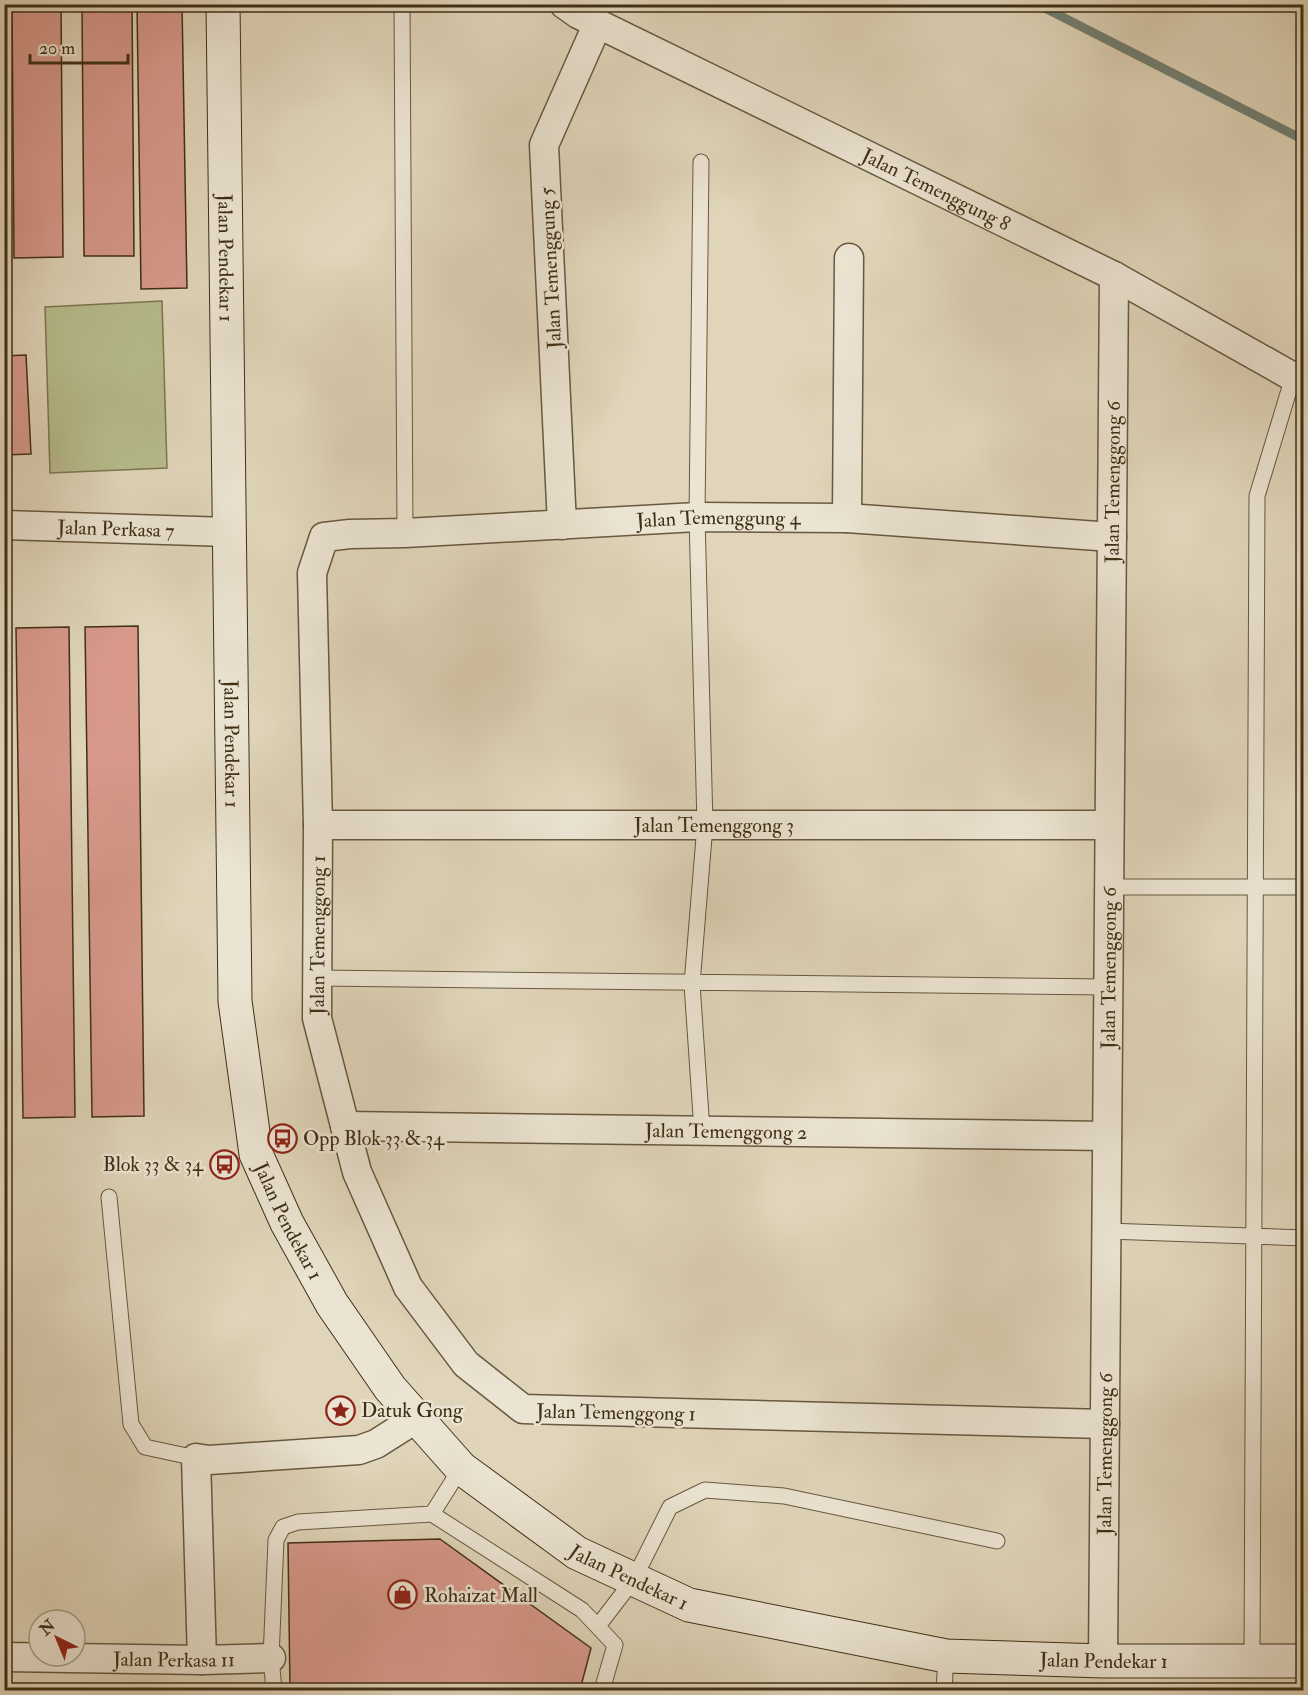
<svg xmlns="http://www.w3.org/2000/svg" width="1308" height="1695" font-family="'IM FELL Double Pica',serif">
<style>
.green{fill:#b7bc8c;stroke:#7c7651;stroke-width:1.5}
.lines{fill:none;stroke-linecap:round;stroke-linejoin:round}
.stream{stroke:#728175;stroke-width:9}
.building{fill:#d8998b;stroke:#402f16;stroke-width:1.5}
.lane-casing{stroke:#68583f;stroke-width:17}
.street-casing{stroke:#68583f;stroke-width:31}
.secondary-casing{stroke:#402f16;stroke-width:35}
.lane{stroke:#ebe4d2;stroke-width:15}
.street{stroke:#ebe4d2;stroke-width:28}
.secondary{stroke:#ebe4d2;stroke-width:33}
.labels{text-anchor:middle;stroke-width:5;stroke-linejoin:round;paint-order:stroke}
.street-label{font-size:20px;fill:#402f16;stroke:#ebe4d2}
.poi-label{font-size:20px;fill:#402f16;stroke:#ebe4d2;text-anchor:start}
</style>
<rect width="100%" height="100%" fill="#e0d5ba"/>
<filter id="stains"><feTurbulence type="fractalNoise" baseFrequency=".00333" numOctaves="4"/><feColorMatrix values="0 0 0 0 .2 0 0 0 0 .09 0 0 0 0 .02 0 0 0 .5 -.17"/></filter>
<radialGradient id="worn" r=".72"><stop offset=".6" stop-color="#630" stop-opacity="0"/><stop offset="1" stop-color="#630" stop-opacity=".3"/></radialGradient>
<path class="green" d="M162,301L167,468L50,473L45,307Z"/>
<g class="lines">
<path class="stream" d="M1037,4L1304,140"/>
</g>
<path class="building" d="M12,4H61L63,257L14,258Z
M82,4H132L134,256H84Z
M137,4H182L187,288L141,289Z
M26,355L31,454L4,455V356Z
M138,626L144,1116L92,1117L85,627Z
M69,627L75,1117L23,1118L16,628Z
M440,1539L591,1648L580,1690H290L288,1543Z"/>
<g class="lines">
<defs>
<path id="lane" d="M402,4L405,533
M701,162L697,517L705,825L692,984L702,1131
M1109,887H1304
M318,978L1108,987
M109,1197L131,1424L145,1447L196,1458
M1107,1231L1304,1238
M432,1514L461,1468
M598,1626L634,1579L670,1507L705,1490L784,1496L997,1541
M1252,1661L1257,496L1293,377
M274,1690L271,1658L276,1540L283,1527L298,1522L432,1514L582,1610L615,1645L602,1690
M944,1690L946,1656"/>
<g id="street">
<path id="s1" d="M564,4L578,14L1114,276L1304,383"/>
<path d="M847,518L849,258"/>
<path id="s2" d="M4,525L229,532"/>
<path d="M562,525L544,145L598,23"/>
<path id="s3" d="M318,825H1109"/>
<path id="s4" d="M345,1126L1107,1136"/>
<path id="s5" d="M1105,1424L523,1409L466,1364L408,1287L357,1172L317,1018L318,825L312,573L324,537L350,534L405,533L697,517L847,518L1112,537"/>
<path id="s6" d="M4,1657L202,1660L271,1658"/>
<path d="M202,1660L196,1458L209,1460L359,1450L376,1444L417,1418"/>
<path id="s7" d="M1103,1661L1114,276"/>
</g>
<g id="secondary">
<path id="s8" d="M223,4L235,1001L256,1154L287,1223L332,1304L390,1388L461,1468L577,1553L689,1605L946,1656L1103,1661H1304"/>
</g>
</defs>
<use href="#lane" class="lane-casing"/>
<use href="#street" class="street-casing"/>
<use href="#secondary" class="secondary-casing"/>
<use href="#lane" class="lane"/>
<use href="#street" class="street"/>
<use href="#secondary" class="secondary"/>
</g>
<defs>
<symbol id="bus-ring" viewBox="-11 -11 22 22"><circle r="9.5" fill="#ebe4d2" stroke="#8f2418" stroke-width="1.5"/><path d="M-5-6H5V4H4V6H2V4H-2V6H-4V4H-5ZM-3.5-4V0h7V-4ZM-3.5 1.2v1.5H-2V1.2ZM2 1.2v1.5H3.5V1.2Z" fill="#8f2418"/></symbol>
<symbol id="sight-ring" viewBox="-11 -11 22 22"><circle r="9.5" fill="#ebe4d2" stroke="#8f2418" stroke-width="1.5"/><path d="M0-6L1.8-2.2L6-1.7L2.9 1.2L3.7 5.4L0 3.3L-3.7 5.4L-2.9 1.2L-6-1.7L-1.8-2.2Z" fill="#8f2418"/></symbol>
<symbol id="shop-ring" viewBox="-11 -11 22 22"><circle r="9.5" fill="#ebe4d2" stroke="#8f2418" stroke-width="1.5"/><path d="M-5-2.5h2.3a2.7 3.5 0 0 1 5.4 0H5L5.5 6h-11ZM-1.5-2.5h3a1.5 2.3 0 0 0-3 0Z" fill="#8f2418"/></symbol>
</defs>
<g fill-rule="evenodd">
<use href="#bus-ring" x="266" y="1122" width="33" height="33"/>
<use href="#bus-ring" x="208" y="1148" width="33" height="33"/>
<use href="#sight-ring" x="324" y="1394" width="33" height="33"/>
<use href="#shop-ring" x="386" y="1578" width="33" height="33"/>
</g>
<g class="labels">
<g class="street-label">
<text dy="7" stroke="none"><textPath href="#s1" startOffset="416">Jalan Temenggung 8</textPath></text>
<text dy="7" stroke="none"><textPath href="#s8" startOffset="254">Jalan Pendekar 1</textPath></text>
<text transform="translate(550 268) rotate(-93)" y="7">Jalan Temenggung 5</text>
<text dy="7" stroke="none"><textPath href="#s7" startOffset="1179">Jalan Temenggong 6</textPath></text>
<text dy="7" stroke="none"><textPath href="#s5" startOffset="1914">Jalan Temenggung 4</textPath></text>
<text dy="7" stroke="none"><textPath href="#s2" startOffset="112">Jalan Perkasa 7</textPath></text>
<text dy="7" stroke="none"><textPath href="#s8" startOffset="740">Jalan Pendekar 1</textPath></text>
<text dy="7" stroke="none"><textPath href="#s3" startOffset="396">Jalan Temenggong 3</textPath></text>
<text dy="7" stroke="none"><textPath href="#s5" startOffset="1119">Jalan Temenggong 1</textPath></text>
<text dy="7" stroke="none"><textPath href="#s7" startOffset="693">Jalan Temenggong 6</textPath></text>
<text dy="7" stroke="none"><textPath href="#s4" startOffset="381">Jalan Temenggong 2</textPath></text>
<text dy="7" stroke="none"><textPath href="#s8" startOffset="1226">Jalan Pendekar 1</textPath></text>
<text transform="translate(616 1412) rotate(1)" y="7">Jalan Temenggong 1</text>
<text dy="7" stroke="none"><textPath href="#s7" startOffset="207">Jalan Temenggong 6</textPath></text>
<text dy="7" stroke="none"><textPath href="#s8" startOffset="1730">Jalan Pendekar 1</textPath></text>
<text dy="7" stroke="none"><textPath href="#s6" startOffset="170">Jalan Perkasa 11</textPath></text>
<text dy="7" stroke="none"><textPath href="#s8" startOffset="2216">Jalan Pendekar 1</textPath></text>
</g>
<g class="poi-label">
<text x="303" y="1145">Opp Blok 33 &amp; 34</text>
<text x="203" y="1171" text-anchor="end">Blok 33 &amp; 34</text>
<text x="361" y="1417">Datuk Gong</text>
<text x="424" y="1602">Rohaizat Mall</text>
</g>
</g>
<rect width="1308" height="1695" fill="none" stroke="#e0d5ba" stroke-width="24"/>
<rect x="6" y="6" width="1296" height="1683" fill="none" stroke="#402f16" stroke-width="3"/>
<rect x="12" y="12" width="1284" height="1671" fill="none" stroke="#402f16" stroke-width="1.5"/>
<g transform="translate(57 1638) rotate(317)"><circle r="28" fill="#ebe4d2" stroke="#a79c87" stroke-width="1.5"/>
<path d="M0-4.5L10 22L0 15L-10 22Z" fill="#8f2418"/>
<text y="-9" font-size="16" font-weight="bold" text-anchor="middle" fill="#402f16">N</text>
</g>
<path d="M30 54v9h98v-9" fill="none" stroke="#402f16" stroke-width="3"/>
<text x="39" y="54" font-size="18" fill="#402f16" stroke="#ebe4d2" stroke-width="4.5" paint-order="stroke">20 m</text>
<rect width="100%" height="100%" filter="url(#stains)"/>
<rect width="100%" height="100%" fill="url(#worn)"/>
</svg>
